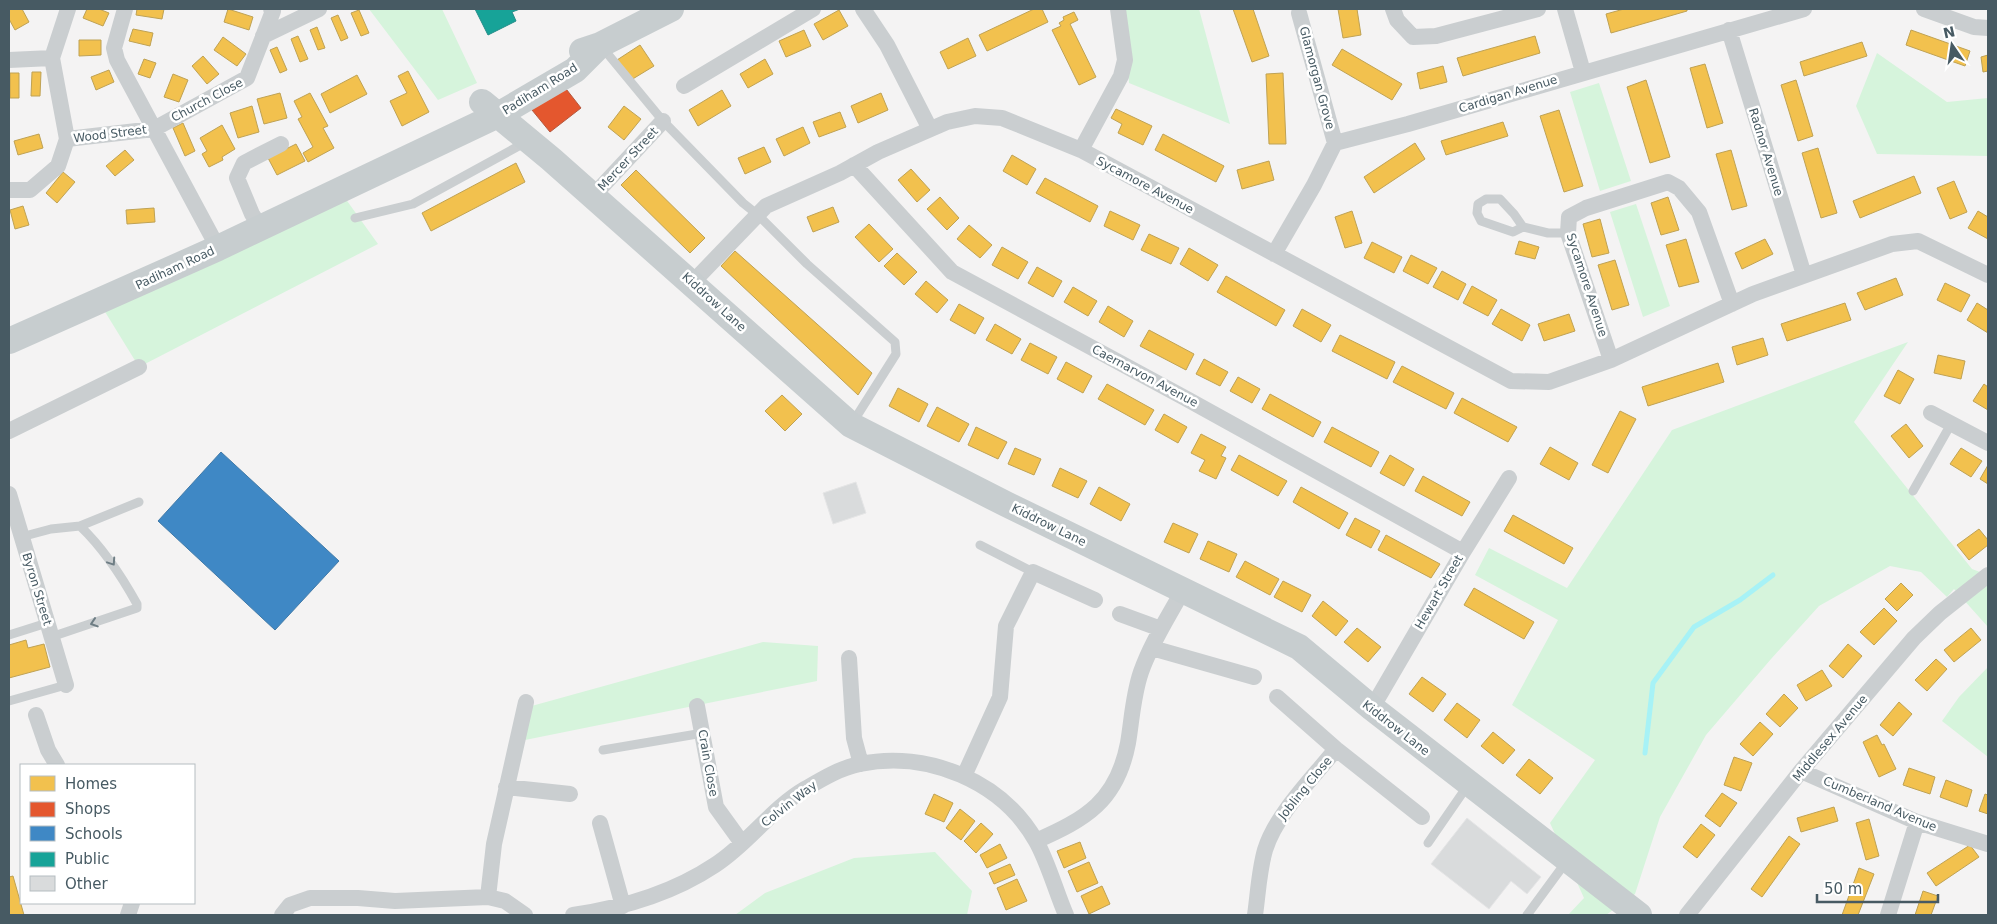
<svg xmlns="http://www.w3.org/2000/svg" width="1997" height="924" font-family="'DejaVu Sans',sans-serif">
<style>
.green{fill:#d6f4dc}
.homes{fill:#f2c14e;stroke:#bfa254}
.shops{fill:#e4572e;stroke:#b5583e}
.schools{fill:#3f88c5;stroke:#417aa8}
.public{fill:#17a398;stroke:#258d88}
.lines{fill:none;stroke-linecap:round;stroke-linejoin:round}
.stream{stroke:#a7f2f6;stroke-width:5}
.building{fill:#d9dbdc;stroke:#e5e5e6}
.lane{stroke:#caced0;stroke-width:9}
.street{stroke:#caced0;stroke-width:16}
.primary{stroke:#c7cdcf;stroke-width:26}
.oneway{stroke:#6e7d84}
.labels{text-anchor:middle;stroke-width:5;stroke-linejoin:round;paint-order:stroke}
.street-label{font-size:12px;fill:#475a63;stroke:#fff}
</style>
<rect width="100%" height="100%" fill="#f4f3f3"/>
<path class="green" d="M369,9H442L477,83L438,100Z
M1125,9H1199L1230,124L1129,83Z
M1877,53L1947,102L1988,98V156L1877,154L1856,106Z
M1599,83L1631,181L1600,191L1570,92Z
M340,191L378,244L139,367L99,302Z
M1636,204L1670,306L1643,317L1610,212Z
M1908,342L1854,422L1972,569L1988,575V627L1954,589L1947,597L1921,572L1890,566L1819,606L1771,659L1706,735L1660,817L1635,894L1606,915H1568L1584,898L1550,823L1595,760L1512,705L1558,620L1475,575L1489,548L1567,588L1672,430Z
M763,642L818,646L817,681L525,740L528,707Z
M1988,667V757L1942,721L1959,697Z
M935,852L972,891L967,915H735L765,893L854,858Z"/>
<path class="homes" d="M9,9H22L29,22L15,30L9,19Z
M87,9H99L109,13L103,26L83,18Z
M137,9H164L162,19L136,15Z
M228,9L253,17L249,30L224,22Z
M1034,9H1042L1048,22L987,51L979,35Z
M1233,9H1253L1269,56L1252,62Z
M1338,9H1357L1361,35L1343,38Z
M1624,9H1687V11L1611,33L1606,14Z
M359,10L369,33L361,36L351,13Z
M839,10L848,26L823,40L814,24Z
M1074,12L1078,20L1070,24L1096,77L1079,85L1052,30L1061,26L1059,23L1064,20L1063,17Z
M338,15L348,38L341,41L331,18Z
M317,27L325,48L318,50L310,30Z
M133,29L153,33L150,46L129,41Z
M804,30L811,46L786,57L779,41Z
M1911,30L1970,51L1965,66L1906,45Z
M298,36L308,59L300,62L291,39Z
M1535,36L1540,53L1463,76L1457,58Z
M223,37L246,54L237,66L214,50Z
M968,38L976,56L948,69L940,52Z
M79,40H101V55L79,56Z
M1862,42L1867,56L1804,76L1800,62Z
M640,45L654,66L631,80L617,60Z
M277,47L287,70L280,73L270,50Z
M1342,49L1402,84L1392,100L1332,65Z
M1988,55V71L1983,72L1981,57Z
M203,56L219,74L207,84L192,66Z
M144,59L156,63L150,78L138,74Z
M765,59L773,74L748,88L740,74Z
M1705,64L1723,123L1707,128L1690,68Z
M1443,66L1447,82L1420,89L1417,73Z
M109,70L114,82L96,90L91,77Z
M408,71L429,112L402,126L390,101L407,93L398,76Z
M32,72H41L40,96H31Z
M10,73H19V98H10Z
M1283,73L1286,144H1269L1266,74Z
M173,74L188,80L179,102L164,97Z
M357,75L367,94L330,113L321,94Z
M1646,80L1670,157L1650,163L1627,87Z
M1796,80L1813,136L1798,141L1781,85Z
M722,90L731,106L698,126L689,110Z
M280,93L287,118L264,124L257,99Z
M310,93L328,126L323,128L334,148L308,162L303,153L313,147L298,119L302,117L294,101Z
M881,93L888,110L858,123L851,106Z
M252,106L259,132L238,138L230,113Z
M624,106L641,119L624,140L608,127Z
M1116,109L1152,126L1143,145L1118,133L1122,124L1111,118Z
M1559,110L1583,186L1564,192L1540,116Z
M840,112L846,127L819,137L813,122Z
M1503,122L1508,136L1446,155L1441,141Z
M183,123L195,151L185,156L173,128Z
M222,125L235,149L222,157L223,160L209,167L202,154L207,151L200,138Z
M803,127L810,143L784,156L776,139Z
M39,134L43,148L18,155L14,141Z
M1163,134L1224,166L1216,182L1155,150Z
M1415,143L1425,159L1374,193L1364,177Z
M296,144L305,161L277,175L268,158Z
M764,147L771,162L745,174L738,158Z
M1818,148L1837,213L1821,218L1802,153Z
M125,150L134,160L115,176L106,166Z
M1731,150L1747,206L1732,210L1716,154Z
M1012,155L1036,169L1027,185L1003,171Z
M1269,161L1274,180L1242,189L1237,170Z
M516,163L525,182L431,231L422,213Z
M911,169L930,190L917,202L898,180Z
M636,170L705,238L690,253L621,185Z
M63,172L75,182L57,203L46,193Z
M1914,176L1921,193L1860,218L1853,201Z
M1045,178L1098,206L1090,222L1036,193Z
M1954,181L1967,212L1950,219L1937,188Z
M940,197L959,218L947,230L927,209Z
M1668,197L1679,230L1661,235L1651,203Z
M23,206L29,225L15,229L10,210Z
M833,207L839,222L813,232L807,217Z
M154,208L155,222L127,224L126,210Z
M1110,211L1140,225L1133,240L1104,226Z
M1352,211L1362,243L1345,248L1335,217Z
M1978,211L1988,217V239L1968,228Z
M1600,219L1609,253L1592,257L1583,224Z
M869,224L893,249L879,262L855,237Z
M969,225L992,245L980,258L957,239Z
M1149,234L1179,248L1171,264L1141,250Z
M1686,239L1699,282L1679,287L1666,245Z
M1765,239L1773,254L1742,269L1735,253Z
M1519,241L1539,247L1535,259L1515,254Z
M1372,242L1402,257L1394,273L1364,258Z
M1002,247L1028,262L1018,279L992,265Z
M1189,248L1218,265L1208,281L1180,264Z
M735,251L872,373L858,395L721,266Z
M897,253L917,272L904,285L884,266Z
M1411,255L1437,268L1428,284L1403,271Z
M1615,260L1629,305L1612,310L1598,265Z
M1037,267L1062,281L1053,297L1028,283Z
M1442,271L1466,284L1458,300L1433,287Z
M1226,276L1285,310L1276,326L1217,292Z
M1896,278L1903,295L1865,310L1857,293Z
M926,281L948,300L937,313L915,294Z
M1945,283L1970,295L1961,312L1937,300Z
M1472,286L1497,300L1488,316L1463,303Z
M1073,287L1097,301L1088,316L1064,302Z
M1845,303L1851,320L1787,341L1781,324Z
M1977,303L1988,310V333L1967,320Z
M959,304L984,318L975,334L950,320Z
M1108,306L1133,321L1124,337L1099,322Z
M1302,309L1331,325L1321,342L1293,326Z
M1501,309L1530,325L1522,341L1492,324Z
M1569,314L1575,331L1544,341L1538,324Z
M995,324L1021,339L1012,354L986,340Z
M1149,330L1194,354L1186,370L1140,346Z
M1340,335L1395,362L1387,379L1332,351Z
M1763,338L1768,355L1737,365L1732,347Z
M1030,343L1057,357L1048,374L1021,360Z
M1938,355L1965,361L1961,379L1934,373Z
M1204,359L1228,372L1220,386L1196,374Z
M1066,362L1092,376L1083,393L1057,379Z
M1718,363L1724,382L1648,406L1642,387Z
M1402,366L1454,393L1446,409L1393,382Z
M1898,370L1914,379L1900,404L1884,396Z
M1238,377L1260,389L1252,403L1230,391Z
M1107,384L1154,410L1145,425L1098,399Z
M1984,384L1988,387V410L1973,401Z
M898,388L928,404L919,422L889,406Z
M1270,394L1321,422L1313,437L1262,409Z
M782,395L802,414L785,431L765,411Z
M1462,398L1517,427L1508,442L1454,413Z
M937,407L969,424L959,442L927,426Z
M1620,411L1636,419L1608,473L1592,465Z
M1164,414L1187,427L1178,443L1155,430Z
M1906,424L1923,446L1909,458L1891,436Z
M976,427L1007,442L998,459L968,445Z
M1332,427L1379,452L1371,467L1324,442Z
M1201,434L1226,447L1221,456L1226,458L1216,479L1199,471L1205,460L1191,453Z
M1550,447L1578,463L1569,480L1540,464Z
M1015,448L1041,459L1034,475L1008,464Z
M1961,448L1982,461L1971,477L1950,464Z
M1239,455L1287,481L1278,496L1231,470Z
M1390,455L1414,469L1404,486L1380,473Z
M1988,465V484L1980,479Z
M1060,468L1087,481L1078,498L1052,486Z
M1423,476L1470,502L1462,516L1415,491Z
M1099,487L1130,504L1121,521L1090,504Z
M1301,487L1348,513L1339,529L1293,502Z
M1513,515L1573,548L1564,564L1504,531Z
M1355,518L1380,531L1371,548L1346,535Z
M1173,523L1198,534L1189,553L1164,542Z
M1979,529L1988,540V545L1969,560L1957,545Z
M1386,535L1440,564L1431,578L1378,550Z
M1208,541L1237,554L1229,572L1200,559Z
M1245,561L1279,579L1270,595L1236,577Z
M1283,581L1311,595L1302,612L1274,597Z
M1901,583L1913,595L1897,611L1885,599Z
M1474,588L1534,622L1524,639L1464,605Z
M1323,601L1348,621L1336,636L1312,616Z
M1884,608L1897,621L1874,645L1860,632Z
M1357,628L1381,647L1368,662L1344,642Z
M1971,628L1981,640L1954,662L1944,650Z
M26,640L28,648L44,644L50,667L9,678V645Z
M1848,644L1862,656L1843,678L1829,666Z
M1936,659L1947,669L1927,691L1915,680Z
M1822,670L1832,686L1806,701L1797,685Z
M1422,677L1446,694L1433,712L1409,694Z
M1784,694L1798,708L1780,727L1766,714Z
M1899,702L1912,714L1893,736L1880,725Z
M1457,703L1480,720L1467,738L1444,720Z
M1760,722L1773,734L1753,756L1740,744Z
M1493,732L1515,750L1503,764L1481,746Z
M1877,735L1882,745L1884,744L1896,769L1879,777L1863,742Z
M1734,757L1752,763L1741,791L1724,785Z
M1529,759L1553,778L1540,794L1516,775Z
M1909,768L1935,777L1930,794L1903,785Z
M1946,780L1972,790L1967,807L1940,797Z
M1722,793L1737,803L1720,827L1705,816Z
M934,794L953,803L944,822L925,814Z
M1985,794L1988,795V814L1979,811Z
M1834,807L1838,821L1801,832L1797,818Z
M960,809L975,821L961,840L946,828Z
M1869,819L1879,856L1866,860L1856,823Z
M981,823L993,834L976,853L964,841Z
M1701,824L1715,835L1697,858L1683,847Z
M1789,836L1800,844L1762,897L1751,889Z
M1080,842L1086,858L1064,868L1057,851Z
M1000,844L1007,858L987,868L980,855Z
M1970,845L1979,857L1936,886L1927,873Z
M1089,862L1098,883L1077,892L1068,871Z
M1010,864L1015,875L994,884L989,873Z
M1859,868L1874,874L1858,915H1842Z
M13,876L24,915H9V877Z
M1017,879L1027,901L1006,910L997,888Z
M1102,886L1110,904L1089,914L1081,896Z
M1923,891L1938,896L1931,915H1915Z"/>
<path class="shops" d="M563,85L581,108L550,132L532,110Z"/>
<path class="schools" d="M221,452L339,561L275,630L158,521Z"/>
<path class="public" d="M475,9H520L512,12L516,21L488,35Z"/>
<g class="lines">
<path class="stream" d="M1645,753L1653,683L1694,627L1740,600L1773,575"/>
</g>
<path class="building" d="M856,482L866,513L833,524L823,493Z
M1467,818L1541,877L1527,894L1511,881L1489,909L1431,864Z"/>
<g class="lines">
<path class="lane" d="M602,47L663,121L743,203L758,215L807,264L895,342L896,354L853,422
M355,218L413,204L526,142
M1523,227L1513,232L1481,221L1477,213L1478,204L1486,199H1500L1514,214L1523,227L1548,233H1568
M1913,491L1951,424
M21,537L51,529L80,526L139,502
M980,545L1033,572
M9,635L47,623
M51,637L137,608V604C121,575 104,549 80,526
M9,701L66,685
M603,750L703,733
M1428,843L1468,785
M1527,915L1566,862"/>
<path class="street" d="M125,9L114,48L117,60L218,248
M863,9L887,45L930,129
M1393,9L1397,20L1413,37L1436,36L1538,9
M1565,9L1583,72
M1924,9L1974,27L1988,28
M1299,13L1335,143
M1729,30L1804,275
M263,36L319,9
M9,60L52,58
M684,86L813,9
M67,139L154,129L247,78L273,11L271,9
M1081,150L1121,76L1125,60L1118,9
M854,165L952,272L1185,398L1463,552
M9,190H30L58,166L67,139L52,58L68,9
M593,196L663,121
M261,228L252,214L237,178L244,163L281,144
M1274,254L1314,185L1335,143L1408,124L1804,9
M692,283L766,206L840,173L878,152L947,122L975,116L1002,118L1081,150L1511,381L1549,382L1611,360L1753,294L1892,244L1918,241L1988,275
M1611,360L1568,233L1569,217L1586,208L1668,182L1679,188L1699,212L1732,304
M1931,413L1988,443
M9,431L139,367
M9,494L66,685
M1120,614L1161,629
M1152,648L1254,677
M849,658L854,738L861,764
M1277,697L1336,749L1422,817
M697,706L716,807L742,843
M1372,708L1463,552L1509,478
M36,715L48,750L57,765
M1801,771L1917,822L1988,844
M964,776L1000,697L1006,626L1033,572L1095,600
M506,787L570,794
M600,823L623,906
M1036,841C1086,819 1117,801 1128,743C1132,719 1133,695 1141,672C1151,643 1169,616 1183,590
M488,897L494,844L526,702
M128,915L132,903
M282,915L290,905L310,898H358L395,901L488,897L505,901L525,915
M573,915C622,908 673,893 715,865C748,844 771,809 805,789C822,779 840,768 860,764C927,750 1002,781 1036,841C1048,862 1056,892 1066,915
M1255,915C1258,894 1259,871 1265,850C1276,814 1313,778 1336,749
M1687,915L1801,771L1914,638L1940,613L1988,575
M1888,915L1917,822"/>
<path class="primary" d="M582,51L600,45L671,9
M482,102L551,159L851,425L1006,504L1299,647L1372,708L1639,915
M9,341L218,248L498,115L575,70L600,45"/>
</g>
<defs><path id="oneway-chevron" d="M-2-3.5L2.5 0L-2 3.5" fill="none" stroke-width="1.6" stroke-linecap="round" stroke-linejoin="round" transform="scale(1.25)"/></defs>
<g class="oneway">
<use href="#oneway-chevron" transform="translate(112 562) rotate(56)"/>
<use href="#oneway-chevron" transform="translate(94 623) rotate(162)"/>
</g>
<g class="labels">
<g class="street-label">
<text transform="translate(1317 78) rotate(75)" y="4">Glamorgan Grove</text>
<text transform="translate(540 89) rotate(-32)" y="4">Padiham Road</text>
<text transform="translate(1508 94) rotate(-17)" y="4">Cardigan Avenue</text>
<text transform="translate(207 100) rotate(-28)" y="4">Church Close</text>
<text transform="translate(110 134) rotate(-7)" y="4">Wood Street</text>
<text transform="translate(1766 152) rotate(73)" y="4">Radnor Avenue</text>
<text transform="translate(628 159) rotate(-47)" y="4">Mercer Street</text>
<text transform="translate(1145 185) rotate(28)" y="4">Sycamore Avenue</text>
<text transform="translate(175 268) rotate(-25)" y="4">Padiham Road</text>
<text transform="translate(1587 285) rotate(72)" y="4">Sycamore Avenue</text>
<text transform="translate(714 302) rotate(42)" y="4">Kiddrow Lane</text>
<text transform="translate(1145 376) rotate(28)" y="4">Caernarvon Avenue</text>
<text transform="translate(1049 525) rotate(26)" y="4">Kiddrow Lane</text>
<text transform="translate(37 589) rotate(73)" y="4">Byron Street</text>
<text transform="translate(1439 592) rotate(-60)" y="4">Hewart Street</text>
<text transform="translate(1396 728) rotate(38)" y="4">Kiddrow Lane</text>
<text transform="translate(1830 738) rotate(-50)" y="4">Middlesex Avenue</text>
<text transform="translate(708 763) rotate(80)" y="4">Crain Close</text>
<text transform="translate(1305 788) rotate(-51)" y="4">Jobling Close</text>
<text transform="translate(789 804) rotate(-38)" y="4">Colvin Way</text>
<text transform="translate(1880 804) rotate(23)" y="4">Cumberland Avenue</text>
</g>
</g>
<rect width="1997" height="924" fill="none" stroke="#475a63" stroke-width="20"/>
<rect x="20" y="764" width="175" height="140" fill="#ffffff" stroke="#b5bdc1"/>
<rect x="30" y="776" width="25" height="15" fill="#f2c14e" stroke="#b5bdc1"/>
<text x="65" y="789" font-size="15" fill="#475a63">Homes</text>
<rect x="30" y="802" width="25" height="15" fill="#e4572e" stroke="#b5bdc1"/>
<text x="65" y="814" font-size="15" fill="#475a63">Shops</text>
<rect x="30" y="826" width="25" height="15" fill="#3f88c5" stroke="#b5bdc1"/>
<text x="65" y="839" font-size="15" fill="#475a63">Schools</text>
<rect x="30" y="852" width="25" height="15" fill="#17a398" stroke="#b5bdc1"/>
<text x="65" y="864" font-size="15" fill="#475a63">Public</text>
<rect x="30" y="876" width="25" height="15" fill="#d9dbdc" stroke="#b5bdc1"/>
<text x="65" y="889" font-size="15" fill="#475a63">Other</text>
<g transform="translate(1952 45) rotate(347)" stroke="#ffffff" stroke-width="4" paint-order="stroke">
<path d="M0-4L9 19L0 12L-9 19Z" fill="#475a63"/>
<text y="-8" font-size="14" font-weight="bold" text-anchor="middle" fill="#475a63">N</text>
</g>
<path d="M1817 894v8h121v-8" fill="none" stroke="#475a63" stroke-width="2.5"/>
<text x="1824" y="894" font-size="15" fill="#475a63" stroke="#ffffff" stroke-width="4" paint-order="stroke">50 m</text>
</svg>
